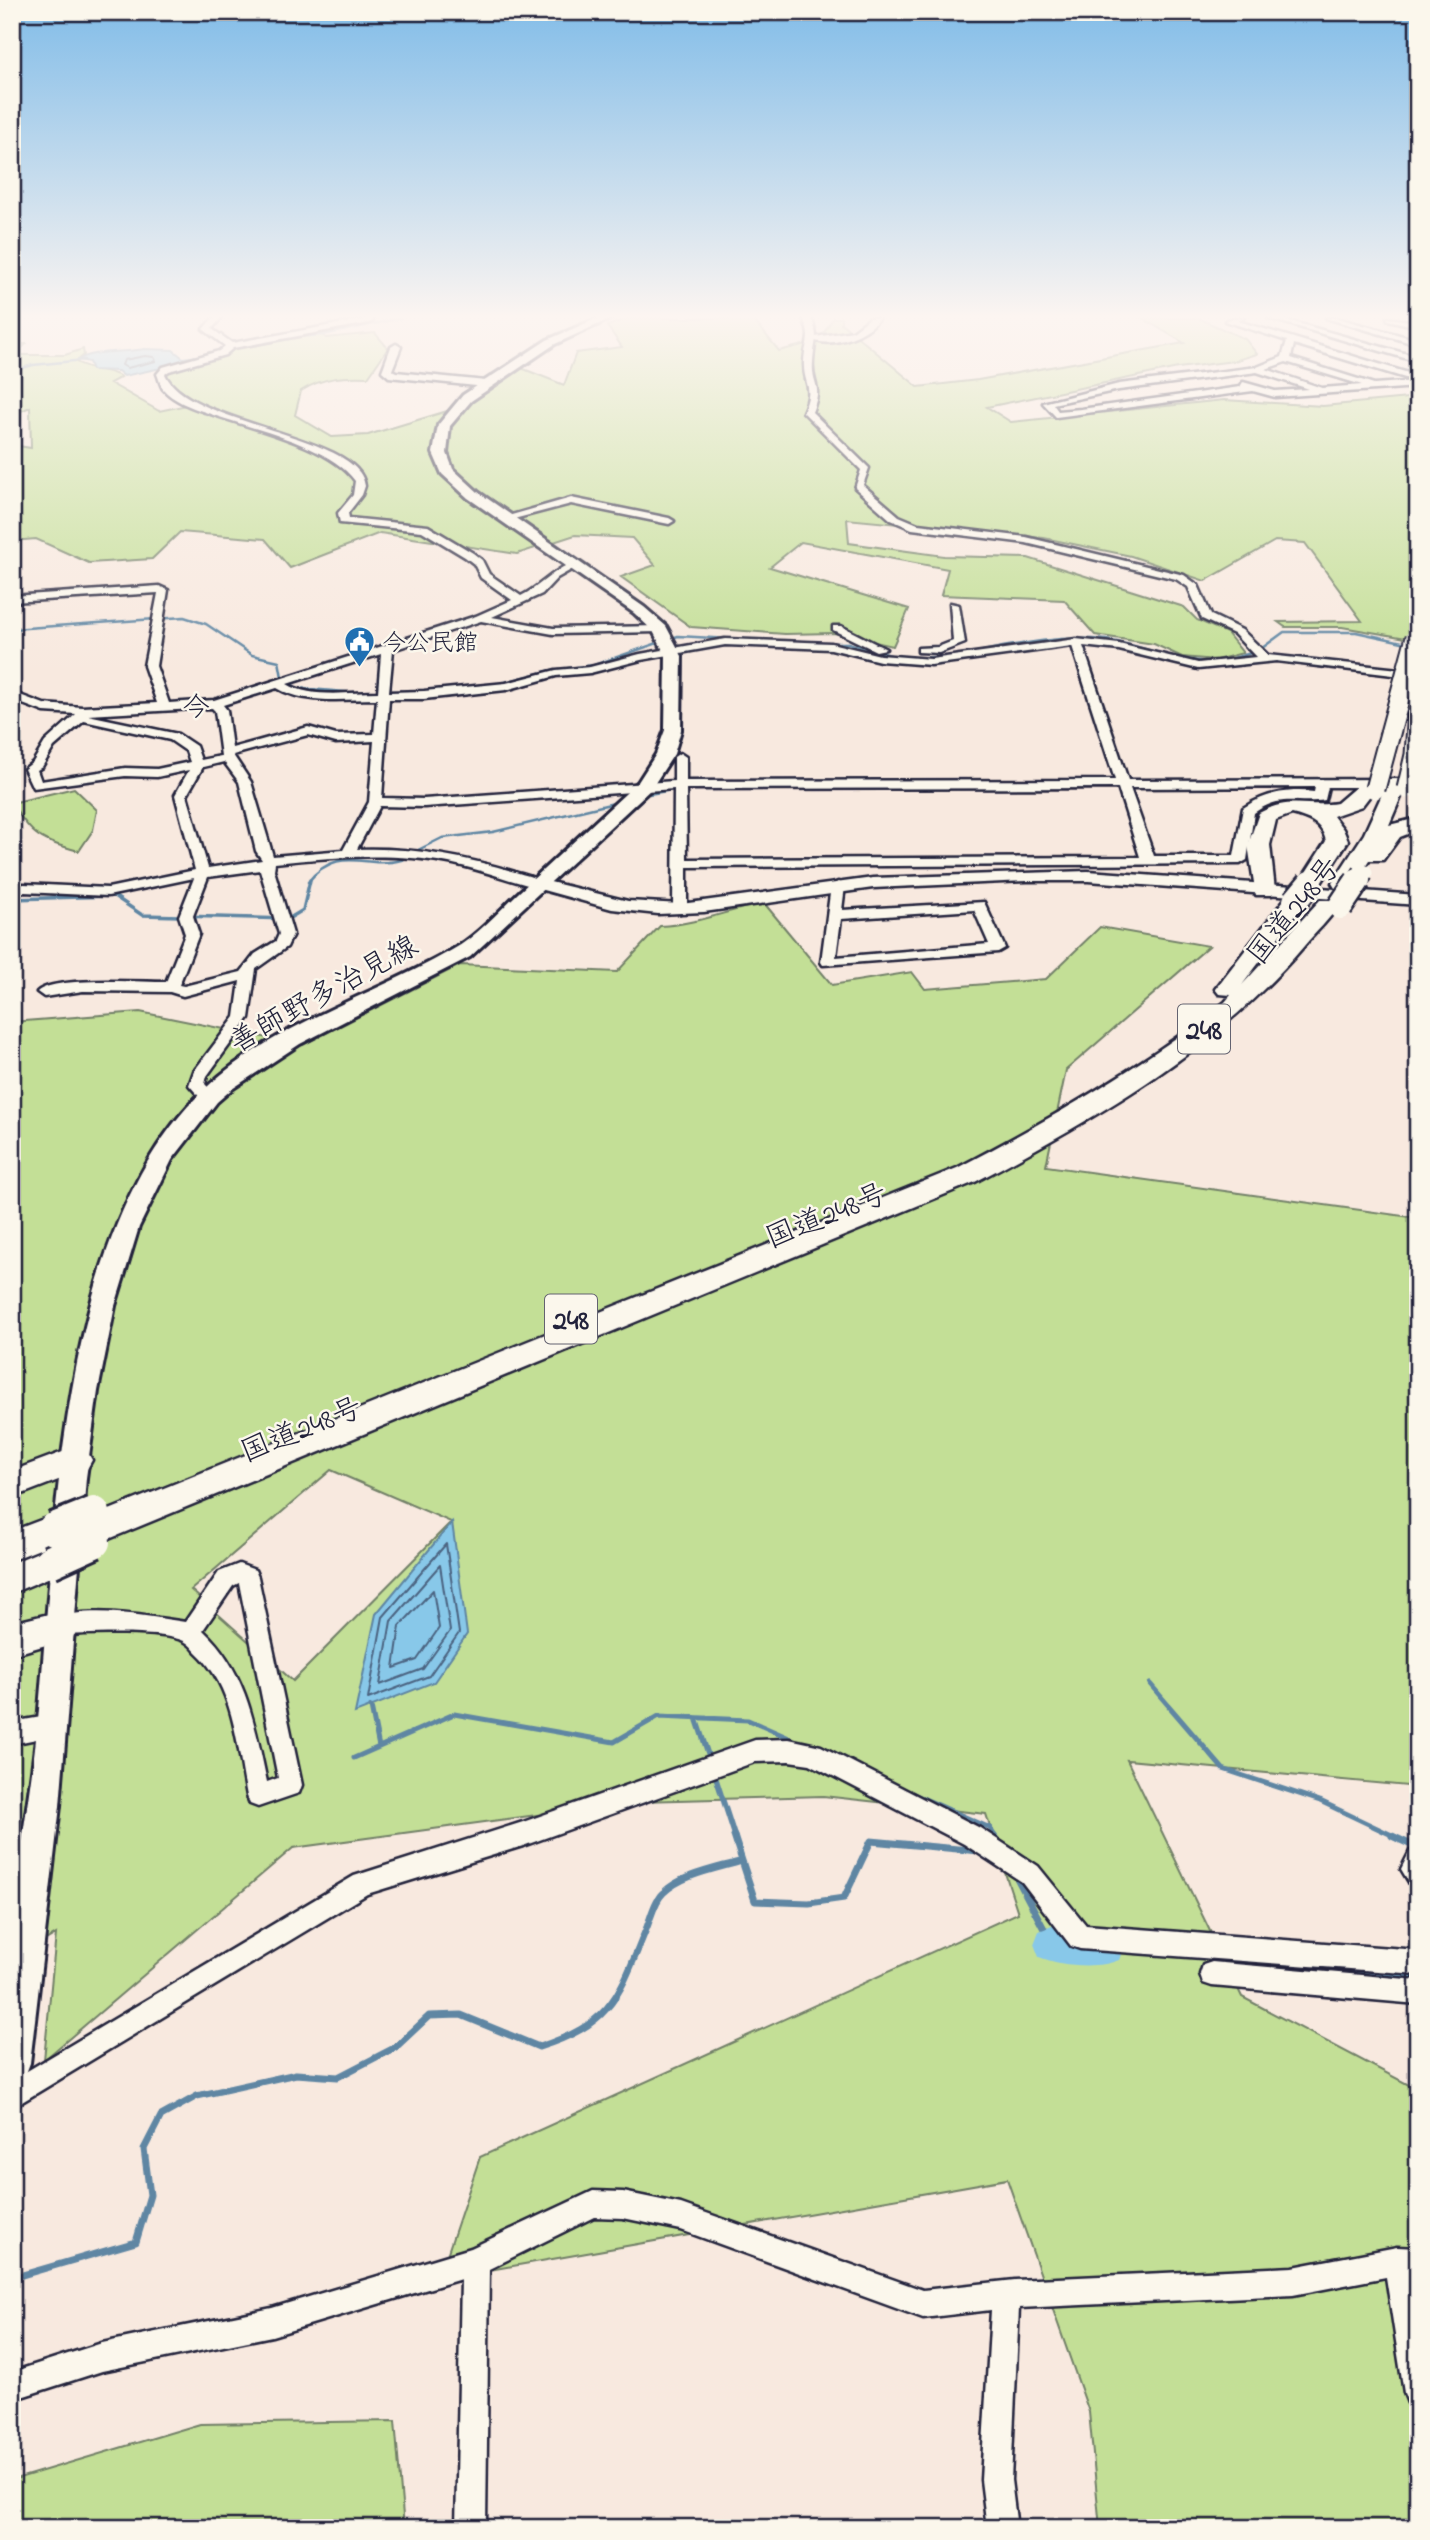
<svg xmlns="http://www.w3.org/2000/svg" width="1430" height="2540" font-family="'Indie Flower','Klee One',sans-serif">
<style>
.green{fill:#c3df96;stroke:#728068;stroke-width:2;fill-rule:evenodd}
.water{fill:#88c8e9;stroke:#5f86a3;stroke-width:2}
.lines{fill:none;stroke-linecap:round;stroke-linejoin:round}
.shore{stroke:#4b6481;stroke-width:2}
.stream-far3{stroke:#5f86a3;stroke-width:2.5}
.stream-far2{stroke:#5f86a3;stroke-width:3.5}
.stream-far1{stroke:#5f86a3;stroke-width:5}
.stream{stroke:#5f86a3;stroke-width:7}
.river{fill:#88c8e9;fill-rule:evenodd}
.minor-casing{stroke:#22223b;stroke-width:5}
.tertiary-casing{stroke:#22223b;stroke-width:5}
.secondary-casing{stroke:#22223b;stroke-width:6}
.trunk-casing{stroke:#22223b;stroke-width:5}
.minor{fill:#fbf7ec;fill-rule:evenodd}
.tertiary{fill:#fbf7ec;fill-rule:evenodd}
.secondary{fill:#fbf7ec;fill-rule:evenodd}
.trunk{fill:#fbf7ec;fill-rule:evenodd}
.trunk-bridge-far2-casing{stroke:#22223b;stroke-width:23;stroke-linecap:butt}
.trunk-bridge-far1-casing{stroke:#22223b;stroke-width:29;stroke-linecap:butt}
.trunk-bridge-casing{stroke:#22223b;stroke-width:38;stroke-linecap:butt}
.trunk-bridge-far2{stroke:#fbf7ec;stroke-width:19}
.trunk-bridge-far1{stroke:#fbf7ec;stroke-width:24}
.trunk-bridge{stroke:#fbf7ec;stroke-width:32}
.labels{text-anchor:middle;stroke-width:5;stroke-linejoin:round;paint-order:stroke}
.far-poi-label{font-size:24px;fill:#22223b;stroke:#fbf7ec;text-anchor:start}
.far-quarter-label{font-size:28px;fill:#22223b;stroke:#fbf7ec}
.shield{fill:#fbf7ec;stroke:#636270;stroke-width:2}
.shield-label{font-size:28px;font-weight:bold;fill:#22223b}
.street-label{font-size:30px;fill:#22223b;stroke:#fbf7ec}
</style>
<rect width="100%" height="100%" fill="#f8e9df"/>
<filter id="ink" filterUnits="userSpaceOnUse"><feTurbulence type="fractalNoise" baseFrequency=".0143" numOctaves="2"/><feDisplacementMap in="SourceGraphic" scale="14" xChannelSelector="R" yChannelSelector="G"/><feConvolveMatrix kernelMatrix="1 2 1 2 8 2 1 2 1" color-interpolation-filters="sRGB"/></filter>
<g filter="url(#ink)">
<path class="green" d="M629,318H752L779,351L819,341L833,318H841V323L918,387L978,380L1184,343L1142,318H1198L1245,339L1257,354L1234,361L1178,368L987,407L1011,422L1224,400L1323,406L1418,397V640L1342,627H1285L1278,622L1362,621L1305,543L1275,541L1205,581L1131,556L1044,538L847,519L849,543L944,556L1028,558L1184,607L1197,620L1227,633L1243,653L1216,660L1182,657L1154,644L1095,635L1064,600L941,595L948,569L801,542L770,567L909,609L893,646L834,633L785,634L691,627L621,577L655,565L632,538L575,535L517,554L380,533L290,568L265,539L180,532L152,559L89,563L36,539L12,541V445L31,448L30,407L12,415V344H26L15,355H65L83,349L84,355L76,362C92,371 112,370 121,377L110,383L159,411L187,405L194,401L171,388L165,374L168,370L232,350L321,333L326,338L375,333L388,348L368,377C343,376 323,377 301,391L295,415L332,437L368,435L467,405L521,368L564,385L576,353L622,347L607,326Z
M74,788L97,810L93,830L79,851C41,841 32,837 12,803Z
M764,903L832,985L912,972L925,989L1046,979L1100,927L1209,946L1066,1070L1046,1166L1418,1218V1787L1127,1760L1242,1997L1413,2087L1418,2094V2528H1100L1089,2412L1007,2179L439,2279L480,2157L1018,1913L986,1814L823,1796L640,1801L293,1848L44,2060L56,1934L12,1960V1022L140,1012L303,1045L460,965L617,972L660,926C694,925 729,910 764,903ZM331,1470L451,1522L293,1681L191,1590Z
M395,2421L404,2528H12V2480L200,2424Z"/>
<path class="water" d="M144,349L173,350L183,358L198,356L175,365L124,376L118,371L92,370L89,362L79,360C90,350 126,353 144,349Z
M452,1522L467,1634L434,1682L355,1713L376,1614Z"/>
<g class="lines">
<path class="shore" d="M145,356L154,357L156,361L127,368L122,365L124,360Z
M446,1544L459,1633L429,1676L368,1699L383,1617Z
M440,1565L450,1631L423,1669L380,1685L391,1621Z
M433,1590L439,1628L417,1660L394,1668L400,1626Z"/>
<path class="stream-far3" d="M283,338L323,335L401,318
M194,357L219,351
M12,371L33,365L84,360
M12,629L184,617L206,624L252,655L279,661L282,677L297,688L358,693
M814,643H848L894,656
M962,655C1009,646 1058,634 1106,640C1142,645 1174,661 1211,662
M913,658L953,656
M1223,661L1258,651L1284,632H1356L1407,643
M412,692L501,683L552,670L594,665L678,636L749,640
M649,794L672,790L1358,787
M416,851L442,838L493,832L614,803
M308,882C340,841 371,873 407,858"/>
<path class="stream-far2" d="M12,899L114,896L142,915L288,919L303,910L310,880"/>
<path class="stream-far1" d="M1150,1684L1223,1769L1320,1801L1396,1837
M371,1707L379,1747
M696,1718L710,1760
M354,1758L454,1714L614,1742L659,1716L748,1720L796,1741
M714,1772L735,1837
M909,1792L990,1828L995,1837"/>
<path class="stream" d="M734,1836L755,1901L809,1903L844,1898L871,1841L979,1851
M994,1836L999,1844
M1392,1836L1418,1848
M1016,1876L1052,1944
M12,2278L136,2242L150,2195L144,2149L161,2116L197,2096L296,2074L338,2077L396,2047L429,2016L461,2015L539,2047C614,2023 619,1995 647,1927C651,1917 655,1900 663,1893C683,1874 716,1869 742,1861"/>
<path class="river" d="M1052,1926L1106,1929L1119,1934L1124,1947L1119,1960C1097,1969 1061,1966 1039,1957L1034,1944L1039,1931Z
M1228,1941L1418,1960V1996L1228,1977L1215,1972L1210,1959L1215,1946Z"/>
<defs>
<path id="minor" d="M213,318H221L212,329L232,343L372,318L373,321L369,323L233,348L225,355L169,371L165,374C188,426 361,434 365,486L362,495L348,513L349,518L428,526L473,553L482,560L489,574L521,596C539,587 550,573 569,564L578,566L557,578L542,594L492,617L553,628L660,626L666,629L660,632L553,634L481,621L393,650L389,692L424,691L506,683L556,670L590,667L640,654L725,639L831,643L880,655L931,659L1076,639L1119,644L1198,663L1256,657L1234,634L1202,619L1188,587L1176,579L1026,543L912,529L891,520L855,488L861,470L803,412C815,385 803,386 804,362C805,340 813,341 803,318H811C820,338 814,341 813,362C811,386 824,383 812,412L869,468L863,485L899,516L918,524L1026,537L1184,575L1198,585L1211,615L1242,630L1268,655L1418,671V678L1276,661L1198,669L1119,650L1083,646L1128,780L1418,779V787H1328L1325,800C1296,805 1282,793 1254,813L1247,860L1240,864L687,867V909L680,913L673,909L674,789L424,807L380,806L357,849C412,847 462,856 515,872C524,875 537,877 545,884L538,888C508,880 479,869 449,863C391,852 333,857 275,863L274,870L293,934L287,947L256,969L249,1018L207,1076L205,1084L217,1097L209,1102L203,1101L189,1085L194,1071L235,1017L240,981L183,996L170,992L83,991L44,997L37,992C52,976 141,982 166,982L185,934L179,916L194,878L108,896L24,892L12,895V887L24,884L108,888L195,870L175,795L189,770L157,777L125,776L33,788L24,769L33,762L45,742L76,714L44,712L12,700V692L44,704L82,707L157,703L144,666L158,593L12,602V596L159,586L168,590L156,666L169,703L214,700L476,616L512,600L481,578L474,564L465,557L422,531L340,523L338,513L353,495L355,481C328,444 248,428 205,412C192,408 172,400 163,389C160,385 159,378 157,374L163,367L219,351L225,346L203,329ZM725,645L831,649L880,661L931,665L1072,646L1115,780L686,781V757L680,753L674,757V781L424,799L382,798L389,699H424L506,690L556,676L590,673L641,660ZM381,654L378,692C350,692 312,699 287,684ZM277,688C306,705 345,699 377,699L374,734L336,735L308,727L232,748L227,710L223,705ZM212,708L215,711L221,756L201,760L196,746L178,734L88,715ZM84,721L170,740L186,751L190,762L157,769L125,768L41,781L37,770L42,767L54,747ZM308,735L336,743L374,741L369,802L343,850L273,856L251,782L233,755ZM224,762L239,782L256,851L262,860L208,868L187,795L203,767ZM1315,787L1314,792C1288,789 1265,793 1243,808L1234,856H1154L1130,788ZM1118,788L1140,857L687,859L686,789ZM260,870L279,934L276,941L255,954L241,972L184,986L179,985L199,934L193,916L208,877Z
M1233,318H1244L1238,321L1418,376V387L1275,397L1253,391L1056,417L1043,403L1119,384L1257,367L1282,357L1287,341L1225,321ZM1294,344L1415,381H1417L1374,384L1291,358ZM1286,362L1362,385L1322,388L1266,369ZM1257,372L1309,389L1275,391L1243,382L1240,387L1081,409L1058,411L1053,404L1119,390Z
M1268,318H1279L1418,357V362Z
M1326,318H1337L1418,340V345Z
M1387,318L1418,322V327L1388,320Z
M571,498L669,518L674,521L669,524L571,504L506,521L501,518Z
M950,603L959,605L965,643L939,653L918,652V648L938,647L953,641Z
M833,626H841L886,649L876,651L833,630Z
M838,882L845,886L842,910L984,902L1005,948L998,952L823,965L821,962L831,886ZM974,910L989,944L836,957L841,919Z
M239,1564L255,1570L258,1577L302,1785L299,1793L258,1807L250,1804L247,1796C237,1747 235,1688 196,1652C193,1648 188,1643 184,1641C161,1631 87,1633 61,1636L54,1633L50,1626L54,1619C89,1605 147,1616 185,1622L219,1572ZM239,1583L278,1778L267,1782C255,1726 247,1671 203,1630L233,1586Z
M53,1715L61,1718L64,1726L61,1734L12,1744V1722Z
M789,1739L821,1746L980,1828L1038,1866L1086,1925L1418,1950V1974L1080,1949L1071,1946L1022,1882L964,1844L810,1764L789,1761L755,1762L523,1846L367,1894L12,2108V2080L354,1876L523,1822L755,1740Z
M1418,1847V1888L1410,1884L1401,1869L1410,1851Z
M1212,1962L1418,1980V2004L1212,1986L1203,1983L1200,1974L1203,1965Z
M593,2191L623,2192L681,2204L923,2290L1015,2280L1293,2267L1397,2247L1418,2248V2276L1413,2275L1418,2304V2407L1408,2403L1404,2393L1386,2277L1293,2295L1019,2308L1011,2480L1017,2528H987L981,2480L991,2310L923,2318L681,2230L623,2218L594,2217L489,2269L486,2528H456L461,2279L272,2336L102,2371L12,2400V2372L102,2343L272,2308L471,2248Z"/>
<path id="tertiary" d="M870,318H879C868,336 828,350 809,338L853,331Z
M396,344L401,347L392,370L396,372L486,381L491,384L486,387L389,377L382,371L391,347Z
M1088,871L1418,895V905L1088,881H1027L873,888L704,912L658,914L612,909L532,887L530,884L538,879L628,901L681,904L873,878Z"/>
<path id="secondary" d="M598,318H612L555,344L471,401L450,426L447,453L453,469L478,492L644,607L666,626L682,656L681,730L674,754L651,789L470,957L300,1044L232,1089L217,1102L172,1160L139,1227L115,1306L98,1391L86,1478L60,1806L30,2063L25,2076L12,2081C12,2031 9,1981 12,1931C17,1861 31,1791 38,1721C56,1531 57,1226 206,1088C274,1024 372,996 452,950C476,937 497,913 517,894C558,856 598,819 638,782L656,754L665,730L666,656L653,631L634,613L468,498L442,474L433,453L438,425L463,395L547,340Z"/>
<path id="trunk" d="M1365,783L1375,789L1362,806L1333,816L1343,829L1348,841L1318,888L1310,890L1299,883L1326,841C1322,823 1308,818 1292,814L1276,820L1270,845L1275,890L1272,895H1256L1248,845L1259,813C1289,796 1307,808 1337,803L1358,785Z
M1394,784L1404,790L1389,825L1418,818V830L1400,837L1383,860H1369L1351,888H1335L1332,883L1364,834L1384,790Z
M1295,894L1306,901L1242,985L1320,900H1336L1339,905C1329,920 1316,932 1304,946C1215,1051 1096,1118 975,1182L104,1541L93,1545L82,1541L77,1531L82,1521L957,1168C1051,1119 1141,1067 1225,1002L1231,995L1219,994L1215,989L1219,984L1287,896Z
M76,1447L87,1451L92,1460L87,1469L12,1498V1471Z
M54,1515L65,1519L70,1529L65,1539L12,1560V1531Z
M50,1547L62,1552L66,1562L62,1572L12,1593V1563Z
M61,1611L73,1615L78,1626L73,1637L12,1655V1623Z"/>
</defs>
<use href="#minor" class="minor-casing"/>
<use href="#tertiary" class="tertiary-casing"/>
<use href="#secondary" class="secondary-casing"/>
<use href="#trunk" class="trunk-casing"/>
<use href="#minor" class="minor"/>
<use href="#tertiary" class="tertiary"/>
<use href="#secondary" class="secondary"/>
<use href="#trunk" class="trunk"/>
<defs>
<path id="trunk-bridge-far2" d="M1375,789L1416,637
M1407,789L1415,755L1418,710
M1357,882L1363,873"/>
<path id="trunk-bridge-far1" d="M1295,901L1310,883
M1340,907L1358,880"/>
<path id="trunk-bridge" d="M54,1529L94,1513
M50,1562L94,1542"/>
</defs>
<use href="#trunk-bridge-far2" class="trunk-bridge-far2-casing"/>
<use href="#trunk-bridge-far1" class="trunk-bridge-far1-casing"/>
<use href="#trunk-bridge" class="trunk-bridge-casing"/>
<use href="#trunk-bridge-far2" class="trunk-bridge-far2"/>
<use href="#trunk-bridge-far1" class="trunk-bridge-far1"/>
<use href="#trunk-bridge" class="trunk-bridge"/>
</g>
</g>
<linearGradient id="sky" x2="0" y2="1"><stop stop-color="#81bce8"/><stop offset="0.47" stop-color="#fcf5f1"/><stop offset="1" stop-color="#fcf5f1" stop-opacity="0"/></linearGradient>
<rect width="1430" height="673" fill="url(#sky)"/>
<defs>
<symbol id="civic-pin" viewBox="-11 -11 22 30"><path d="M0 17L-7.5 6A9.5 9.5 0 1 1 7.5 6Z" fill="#1f6fb2" stroke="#fbf7ec"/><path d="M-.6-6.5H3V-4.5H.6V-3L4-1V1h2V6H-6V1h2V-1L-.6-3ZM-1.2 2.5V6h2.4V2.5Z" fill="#fff"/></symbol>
</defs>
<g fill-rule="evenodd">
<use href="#civic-pin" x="342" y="624" width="35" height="47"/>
</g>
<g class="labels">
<g class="far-poi-label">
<text x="382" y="650">今公民館</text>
</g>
<g class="far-quarter-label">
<text x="196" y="716">今</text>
</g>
<g class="shield">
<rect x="1178" y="1004.5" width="52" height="49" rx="5"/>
<rect x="545" y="1294.5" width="52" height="49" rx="5"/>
</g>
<g class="shield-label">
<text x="1204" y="1039">248</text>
<text x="571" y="1329">248</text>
</g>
<g class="street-label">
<text transform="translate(1293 910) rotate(-51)" y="10">国道248号</text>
<text transform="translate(323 993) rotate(-29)" y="10">善師野多治見線</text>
<text transform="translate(826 1215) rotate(-22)" y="10">国道248号</text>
<text transform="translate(301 1429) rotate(-22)" y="10">国道248号</text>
</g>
</g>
<rect width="1430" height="2540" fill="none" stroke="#fbf7ec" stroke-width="42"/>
<rect x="21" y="21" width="1388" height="2498" fill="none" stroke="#22223b" stroke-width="2.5" filter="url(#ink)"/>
</svg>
